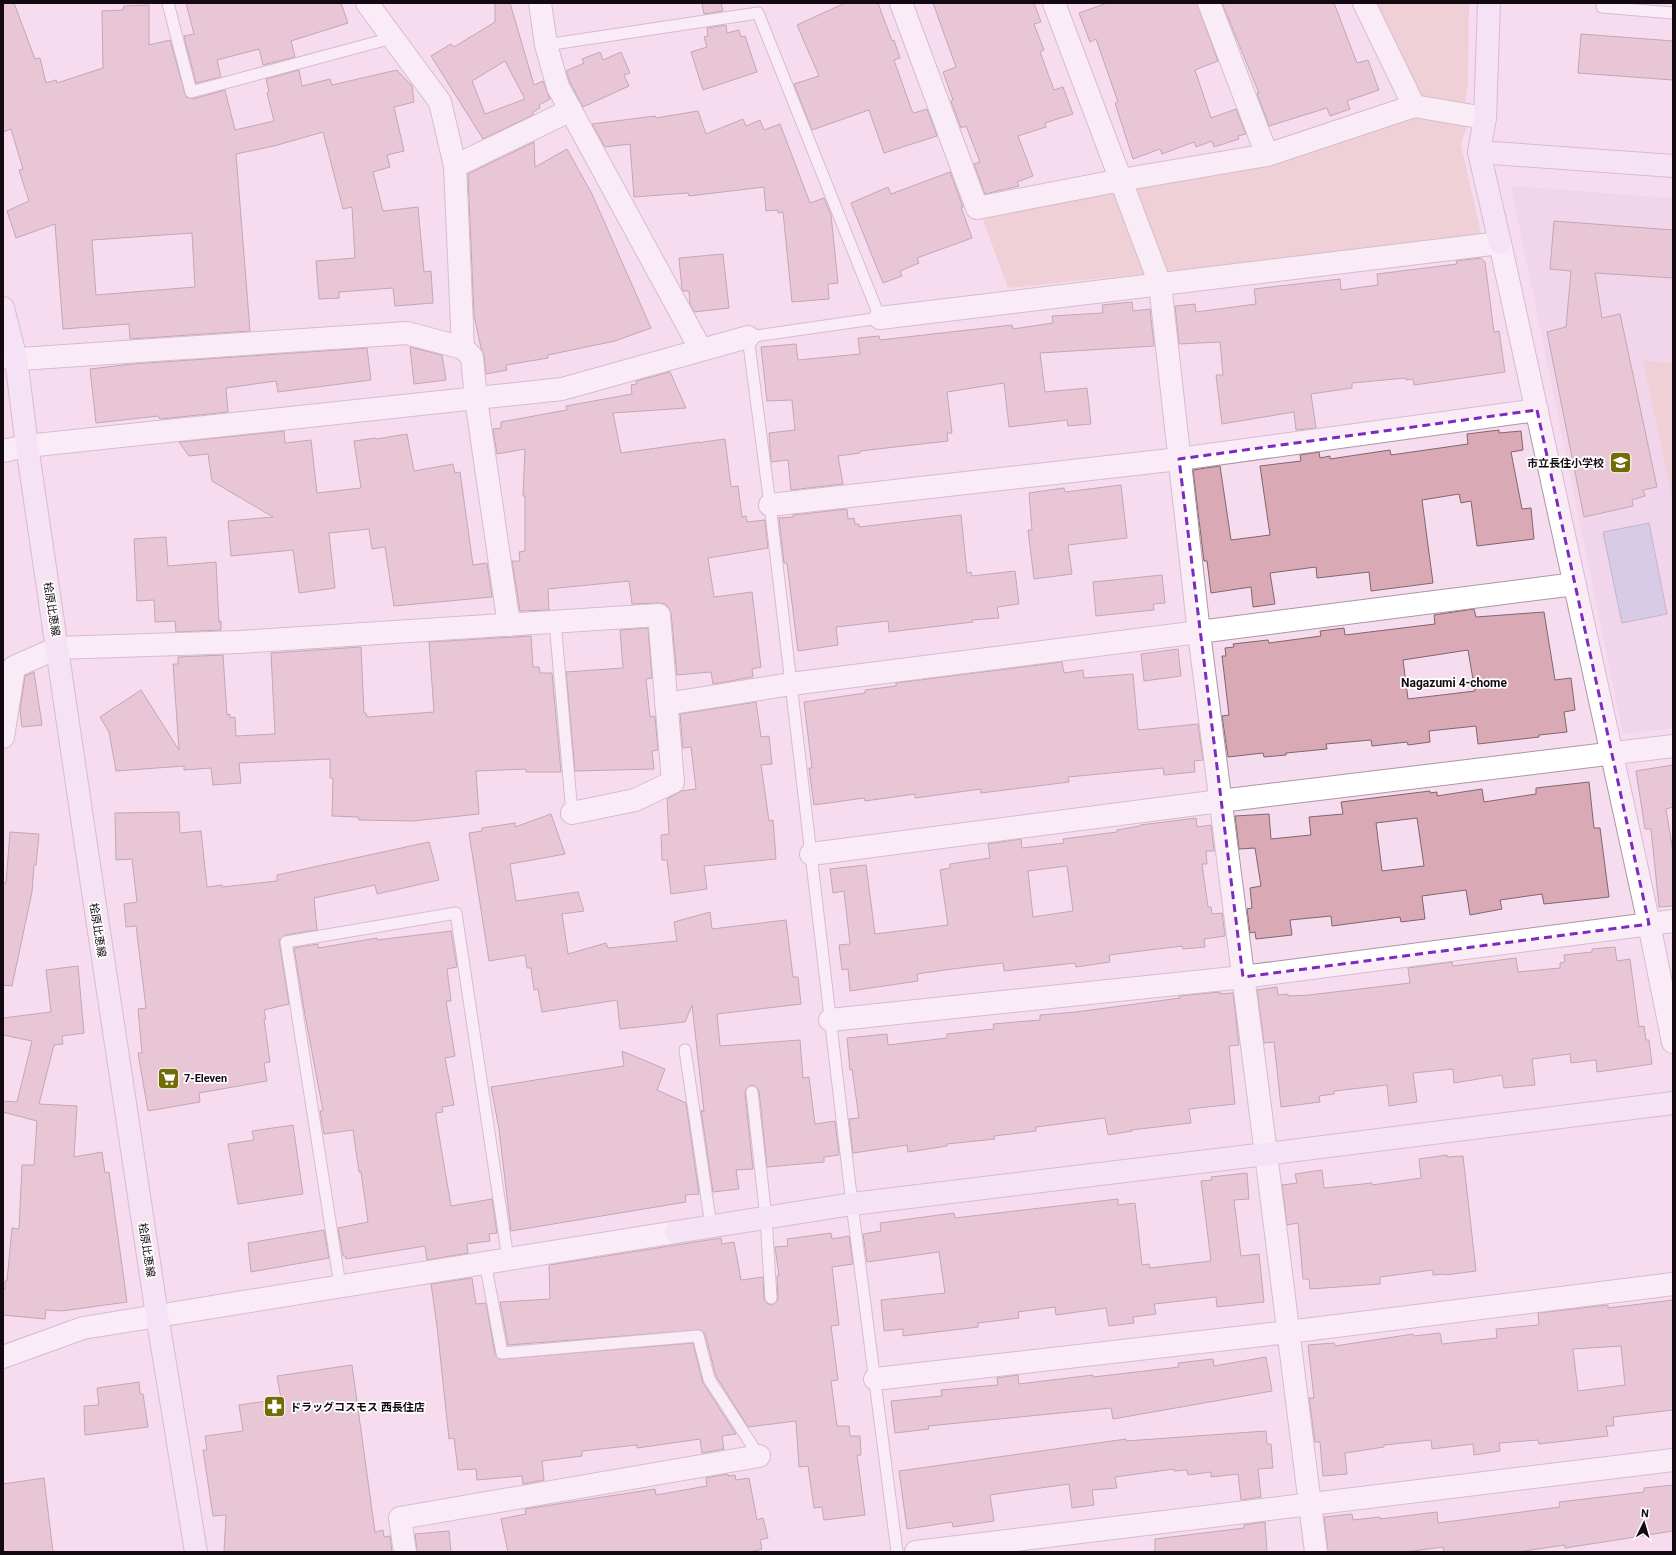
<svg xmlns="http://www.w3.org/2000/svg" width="1676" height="1555" font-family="Roboto,'Noto Sans JP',sans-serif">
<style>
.built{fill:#eccde4}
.green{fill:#e7c0ba}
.water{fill:#b4b5dd;stroke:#8382a0}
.building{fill:#d9aab6;stroke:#81666d;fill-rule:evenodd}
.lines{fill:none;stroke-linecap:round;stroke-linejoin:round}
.lane-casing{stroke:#ad96a6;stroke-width:13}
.street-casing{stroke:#ad96a6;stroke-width:24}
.secondary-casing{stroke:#ad96a6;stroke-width:24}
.lane{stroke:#fff;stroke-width:11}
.street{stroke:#fff;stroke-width:22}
.secondary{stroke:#f3e9fb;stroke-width:22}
.marked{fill:none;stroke:#7b2cbf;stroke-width:3;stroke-dasharray:8 5;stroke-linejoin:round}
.labels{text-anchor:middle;stroke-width:3.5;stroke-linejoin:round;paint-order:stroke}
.poi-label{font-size:11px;font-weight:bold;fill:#120a10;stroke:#fff;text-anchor:start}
.street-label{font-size:11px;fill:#120a10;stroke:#fff}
.neighbourhood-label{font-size:12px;font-weight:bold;fill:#120a10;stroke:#fff}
</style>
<rect width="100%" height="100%" fill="#f5dcee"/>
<path class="built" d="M1511,186L1673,198V728L1623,734Z"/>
<path class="green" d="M1371,3H1469L1468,83L1465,106L1419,99Z
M1415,111L1468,122L1461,145L1482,238L1008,288L983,220L1031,205Z
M1643,361L1673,363V502Z"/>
<path class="water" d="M1649,523L1667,614L1622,623L1603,532Z"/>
<path class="building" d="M3,3H14L35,59L40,58L46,83L56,80L57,83L103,68L102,11L123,10L124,6L149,5V45L170,40L186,97L193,99L225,90L235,130L274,121L267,93L269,92L266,79L299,70L302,86L330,79L332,85L397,70L412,86L414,102L394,107L404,151L387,155L390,167L373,172L383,211L418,207L424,272L431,271L433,303L395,306L393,288L339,292V298L319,299L316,261L355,258L352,207L343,209L323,132L274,146L236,154L250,331L130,339L129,324L63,329L55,224L16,238L7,211L29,201L19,170L23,169L11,129L3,132ZM192,233L195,287L96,295L92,240Z
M186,3H341L348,23L291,41L295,57L263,65L259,49L217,60L221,77L196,83L184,36L194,34Z
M495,3H510L534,85L543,81L550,99L539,105L540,108L533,112V115L483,139L431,56L451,44L454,47L495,22ZM505,61L525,99L485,114L472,81Z
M702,3H721L723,11L704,14Z
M845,3H878L892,41L894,40L900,58L894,60L912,111L914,113L927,109L937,136L884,153L869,110L812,130L794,84L819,76L797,25Z
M933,3H1034L1041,22L1034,24L1044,50L1040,52L1054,90L1063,87L1073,114L1045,123L1046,127L1018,136L1033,176L1017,182L1019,186L985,194L974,164L980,162L966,126L961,128L951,101L953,100L943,72L956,67Z
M1107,3H1197L1218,61L1195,70L1211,118L1236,109L1246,134L1238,136L1239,139L1214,147L1212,141L1196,147L1194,142L1162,154L1160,149L1133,159L1115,103L1118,102L1096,39L1090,42L1079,13Z
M1222,3H1334L1357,63L1368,60L1379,90L1347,101L1350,109L1330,116L1327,108L1269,126L1257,93H1259Z
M726,25L727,33L739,30L741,37L745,36L757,72L703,90L691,52L707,47L704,37L708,36L707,28Z
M1581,34L1673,41V80L1578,73Z
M600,52L603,60L621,52L630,73L624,75L629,86L583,107L570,82L566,71L584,63L582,59Z
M698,111L706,134L743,119L746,126L760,120L764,130L780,124L810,203L824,198L831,215L838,283L828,284L829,299L792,302L783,212L778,213V210L766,211L764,187L689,196L688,193L634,197L630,144L605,147L592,124L655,116L656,118Z
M534,142L535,167L567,149L592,194L651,328L615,341L548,355V358L506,365L507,370L486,374L484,356L481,348L474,315L468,174Z
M950,172L963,207H961L972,238L917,258L919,263L900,271L902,276L883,283L851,203L888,187L891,194Z
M1554,221L1673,230V278L1595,273L1602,318L1620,314L1657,487L1643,490L1645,496L1632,500L1633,506L1584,517L1547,332L1566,327L1571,271L1550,269Z
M723,254L729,308L694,312L690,304L689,291H683L682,290L679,258Z
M1481,258L1485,262L1494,332L1499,331L1505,372L1414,385L1413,379L1406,380V378L1352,383V388L1311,394L1316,428L1296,430L1294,412L1222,424L1216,375H1223L1220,342L1179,344L1175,306L1195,304L1196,312L1256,304L1254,289L1340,279L1341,290L1378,285L1377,274L1457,264L1456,261Z
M1132,302L1133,311L1150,309L1154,346L1040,353L1045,392L1087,388L1091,424L1068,426L1067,420L1009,427L1004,383L947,392L952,433H947L948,441L860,451V453L838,456L843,484L791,490L788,460L771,462L769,433L795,430L792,400L767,401L761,347L796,344L798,360L860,354L858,338L879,336L880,340L1012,325L1013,329L1053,323L1052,316L1103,313L1102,305Z
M410,347L442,355L446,380L414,384Z
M367,348L371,380L278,392L276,381L226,388L228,412L160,419L158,416L96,423L90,369L132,364Z
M670,372L686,408L613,413L621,453L700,442V444L703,442L725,439L731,487L738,486L742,517L746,516L747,522L765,520L768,548L708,558L714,597L752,592L761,667L752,669L753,677L713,684L711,672L677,675L671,614L669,608L665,604L659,603L632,604L629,581L548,589L549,610L520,611L512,561H520L519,552L525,551V496H523L525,449L497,454L493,429L501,428V422L567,410L566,406L632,394L631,385L637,384L636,381Z
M1499,430V433L1521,431L1523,450L1511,452L1522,509L1531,508L1534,539L1477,546L1471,501L1461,503L1459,494L1422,500L1433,583L1371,591L1369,572L1317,578L1316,567L1270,573L1275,604L1253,607L1251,587L1211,593L1207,561H1204L1193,470L1220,466L1231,540L1270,535L1260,466L1301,461L1300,455L1319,452L1320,458L1330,456V459L1390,450L1391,455L1468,444L1467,434Z
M284,431L285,443L311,440L317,493L361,488L354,441L376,438V439L407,434L414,471L453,464L455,473L460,472L473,565L487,563L492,597L394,606L385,547L372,549L369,529L329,533L335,588L299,593L293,550L231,556L228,521L273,517L212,481L208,454L189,456L179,442Z
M1121,485L1127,538L1068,545L1072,574L1034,579L1028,530H1032L1029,493L1064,488L1065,492Z
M847,509L848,519L854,518L855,524H859V527L961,515L967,573L971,572L972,576L1015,571L1019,604L997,607L999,618L972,620L973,622L889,632L888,621L836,627L838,645L798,651L787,563H784L779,518L793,517V515Z
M166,537L168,566L216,562L219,622L221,621V630L176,632L175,621L155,622L154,600L137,601L134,539Z
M1162,575L1165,603L1153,604L1154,610L1096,616L1093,582Z
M1474,609L1476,617L1544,612L1555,680L1571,678L1575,710L1564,712L1567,732L1539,735V737L1478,744L1476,726L1429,731L1430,742L1408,745L1407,742L1372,746L1371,740L1326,744L1327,749L1286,753V755L1264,757L1263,753L1228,757L1222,716L1229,715L1222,656H1226L1225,648L1234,647L1233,644L1268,640L1269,643L1321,636L1320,631L1344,628L1345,635L1435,624L1434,615ZM1468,650L1475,691L1408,699L1403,660Z
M648,628L652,678L646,679L650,717L655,716L658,750L652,751L654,769L575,771L566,672L623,668L620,630Z
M531,636L533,667H539L540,673H552L561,772H526V769L476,771L479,814L413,821L359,820L358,817L332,816L333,778H330V759L239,763L241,783L213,785L211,768L184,770V766L116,771L109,732L100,717L141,690L179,750L173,664H178V657L223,655L227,715L230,714V718L235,717L236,736L275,734L271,653L361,647L364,713H366L367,717L434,712L429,642Z
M1178,649L1181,676L1144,681L1141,654Z
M1062,662L1064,673L1083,670L1084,678L1133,674L1138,730L1198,724L1203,760L1194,761L1195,772L1164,775L1163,768L1068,777L1069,782L981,793V789L915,798V794L865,801L864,798L814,805L809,768H812L804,702L865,693V690L896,686V683Z
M34,672L42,725L22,727L20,711L25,676Z
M756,702L761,737L769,736L772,764L761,765L769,821L773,820L776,859L704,866L707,889L671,894L667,860H662L661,835L669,834L667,799L681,791L696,789L691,747L683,748L680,714Z
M1673,765V807L1666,809L1673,852V906L1659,907L1651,829H1645L1636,771Z
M1589,782L1594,828H1600L1609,897L1544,904L1542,894L1500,900L1502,909L1470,915L1466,890L1422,896L1425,919L1401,922L1400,917L1332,926L1331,916L1290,920L1292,935L1256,939L1255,932L1250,933L1247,909L1252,908L1250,888L1261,886L1255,848L1239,849L1235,816L1269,814L1271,839L1311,835L1309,817L1343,814L1341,802L1430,791V793L1437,792V796L1482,789L1484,802L1536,794V788ZM1417,818L1424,866L1382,871L1376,823Z
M179,812L180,833L201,831L207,887L222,885V887L277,881V875L429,842L439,880L377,894L375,885L314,898L317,930L285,935L279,940L289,1004L264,1010L266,1019H264L270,1062L264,1063L267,1081L199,1093L200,1102L148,1111L138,1053H142L138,1009L146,1008L136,926L126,927L124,904L137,902L132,859L116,860L115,813Z
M551,814L565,854L510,864L516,901L578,892L584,911L562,914L568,954L606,943L608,948L677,941L674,922L710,912L712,929L786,920L793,977H798L801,1004L717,1014L720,1046L800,1040L803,1078L809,1077L815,1124L835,1121L839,1155L824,1157V1162L767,1167L759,1091L755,1086L751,1085L746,1089L745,1093L753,1169L736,1170L739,1189L713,1192L701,1110L704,1112L692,1005L685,1022L620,1029L617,1000L542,1012L538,989L534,990L531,968H527L525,955L489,961L469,833L482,831V828L515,823V827Z
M1196,818L1197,827L1211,825L1214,851H1206L1207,864H1202L1208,907H1211L1212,914L1222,913L1225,936L1204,939L1205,947L1183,949L1182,946L1109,955L1110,962L1076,967L1075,963L1004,971L1003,963L952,969L917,974L918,981L850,991L848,969L842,970L839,945L850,944L844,891L833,893L830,869L866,865L875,934L948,925L940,870L950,868V864L990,858L988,844L1021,839L1022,848L1064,843L1063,839L1117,832V830L1140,826V825ZM1067,866L1073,911L1033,917L1028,871Z
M10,832L39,834L36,865H34L32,892L12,986L3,985V883H6Z
M451,931L457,967L447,969L451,1001H446L455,1056L445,1058L454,1105L442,1107L443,1112L436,1113V1118L451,1206L492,1199L497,1233L489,1234L490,1241L467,1244L468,1253L427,1260L425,1246L346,1259L345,1256H343L338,1228L368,1222L361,1172H359L353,1130L324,1134L320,1111H323L305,1015L294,948L318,944V948L377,938V940Z
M1615,947L1617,961L1630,959L1639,1027L1644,1026L1646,1040H1649L1652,1064L1597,1072L1596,1060L1571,1063L1570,1054L1532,1059L1535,1085L1504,1088L1502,1075L1454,1083L1453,1069L1413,1073L1417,1102L1389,1106L1387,1085L1334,1091V1094L1319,1096L1320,1102L1281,1107L1274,1042L1264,1043L1257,990L1277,987L1278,995L1288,994V996L1309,995L1410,983L1408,968L1452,962L1453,966L1516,958L1518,972L1560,968V963L1565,962L1564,955L1592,952V949Z
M78,966L84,1033L62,1036L63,1044L54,1045L39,1104L77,1106L74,1157L102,1152L105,1173L109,1172L127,1302L62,1311L46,1310L45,1319L3,1315V1288L5,1289V1281H7L12,1228L19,1229L22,1165H34L37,1121L3,1112V1101L17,1102L32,1041L3,1035V1018L51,1012L46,970Z
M1220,992V994L1233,993L1239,1045L1229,1046L1235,1104L1189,1109L1191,1123L1131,1130L1132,1131L1108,1135L1105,1118L1036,1127V1131L994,1136L995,1139L947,1144V1146L908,1152L907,1145L853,1153L849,1119L859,1118L852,1069L850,1070L847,1038L887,1034L888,1045L947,1038V1034L994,1029L993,1024L1040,1020V1015L1076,1012L1180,998L1179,996Z
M622,1051L665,1069L657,1090L686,1103L699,1194L685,1195L686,1202L511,1231L499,1129L491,1087L624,1066Z
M293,1125L303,1194L238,1204L228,1144L254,1140L252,1131Z
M1447,1155V1157L1463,1156L1476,1271L1445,1275V1274L1433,1275V1270L1380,1277V1284L1310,1289L1309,1279H1303L1298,1223L1287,1225L1282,1185L1297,1183L1295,1174L1322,1170L1324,1188L1372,1183V1185L1421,1178L1419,1159Z
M1247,1173L1249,1199L1234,1200L1241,1256L1259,1254L1264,1302L1217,1307L1216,1297L1154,1304L1156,1314L1133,1317L1134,1323L1109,1326L1106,1308L1056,1315L1055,1307L1018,1312L1019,1318L978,1323V1327L903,1336V1329L884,1331L881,1300L945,1293L939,1252L867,1262L863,1234L881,1231L880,1223L954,1213L955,1218L1118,1199V1205L1135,1203L1142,1265L1149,1264L1150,1268L1211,1261L1201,1181L1212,1180L1211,1177Z
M324,1230L329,1258L251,1272L248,1243Z
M831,1233L832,1239L849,1236L853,1264L832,1267L839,1325L831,1326L838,1380L831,1381L837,1426H849L850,1436H860L861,1455H857L865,1515L824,1520L822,1507L814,1508L808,1466L799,1467L796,1421L748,1427L716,1376L705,1334L701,1330L508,1345L500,1302L550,1299L549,1265L721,1238L722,1244L734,1242L741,1280L763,1277L764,1299L768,1304L772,1305L777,1301L778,1298L777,1276L779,1275L775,1247L788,1246L787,1239Z
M472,1278L476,1304L486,1303L495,1354L499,1359L693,1343L703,1383L736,1434L722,1436L724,1449L702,1453L700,1439L637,1448V1445L582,1451V1456L542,1461L544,1480L523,1484L522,1476L477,1480L476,1469L458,1470L454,1438L449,1439L437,1326L431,1284Z
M1673,1300V1410L1613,1417L1614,1426H1606L1608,1436L1539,1444L1538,1440L1499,1443L1500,1451L1474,1455L1473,1444L1432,1449L1431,1440L1384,1445V1447L1345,1453L1347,1474L1323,1476L1320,1442H1315L1309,1398H1314L1308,1345L1334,1343L1335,1346L1413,1334L1414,1336L1440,1333L1442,1344L1497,1338L1496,1329L1539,1325L1538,1313L1608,1305V1308ZM1621,1346L1625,1385L1578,1391L1573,1349Z
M1266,1357L1272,1391L1113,1419L1111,1408L928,1426L929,1429L895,1433L891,1401L942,1396L941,1390L998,1385L997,1378L1018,1375L1019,1384L1093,1375V1377L1102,1376L1179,1367L1178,1363L1213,1359L1214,1366Z
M352,1365L375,1532L383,1530L384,1537L390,1536L392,1552H224L226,1515L213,1516L203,1450H207L205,1436L243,1431L239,1405L281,1399L277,1376Z
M139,1382L140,1394H143L148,1427L85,1435L84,1406L99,1405L97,1388Z
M1266,1431L1267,1444H1271L1273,1468L1258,1469L1261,1497L1241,1500L1238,1474L1211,1477V1472L1188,1475L1187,1470L1174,1471V1469L1115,1477L1117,1488L1092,1490L1094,1505L1072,1508L1069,1484L990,1495L994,1521L953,1527L952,1522L907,1529L899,1471L1126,1439V1441Z
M728,1474V1476L735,1475L736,1480L749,1478L757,1520L763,1518L768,1538L760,1540L762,1549L750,1552H508L501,1519L526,1514L525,1509L655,1489L656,1495L707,1486L706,1478Z
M44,1478L53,1552H3V1484Z
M1673,1485V1531L1565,1548V1545L1517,1552H1444L1443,1547L1406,1552H1328L1324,1517L1352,1514L1353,1520L1380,1517V1519L1437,1512L1438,1523L1560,1507L1559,1502L1644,1492V1488Z
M1265,1522L1267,1552H1155V1539L1244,1528V1525Z
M449,1531L451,1552H417L415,1534Z"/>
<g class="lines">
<defs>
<path id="lane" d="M168,3L191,92L392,38
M1602,7L1673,13
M546,45L758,13L880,318L748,337L770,505L852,1204L897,1552
M555,622L572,813
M685,1050L711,1226
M752,1092L766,1218L771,1298
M485,1262L502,1353L698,1336L709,1379L759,1456
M340,1285L286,942L456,913L508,1259"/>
<path id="street" d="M367,3L440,102L455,166L463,348L472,357L476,399L509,625
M540,3L546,45L558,87L701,350
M901,3L977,208L1121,180L1267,155L1414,106L1485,118
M1054,3L1160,284L1199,633L1266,1154L1316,1552
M1209,3L1267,155
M1364,3L1414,106
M455,166L571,110
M880,318L1500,243L1649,924L1673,1042
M3,357L16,359L35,358L407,333L463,348
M3,451L27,446L562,389L748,337
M770,505L1179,459L1537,410
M666,704L791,684L1575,584
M3,737L14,667L57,648L240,642L659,615L673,782L635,800L572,813
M811,854L1220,801L1673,746
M830,1020L1243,977L1673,921
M3,1357L83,1328L676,1232
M875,1379L1288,1332L1673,1284
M405,1552L400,1518L759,1456
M916,1552L1673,1460"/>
<path id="secondary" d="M1489,3L1485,118L1479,152L1500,243
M1479,152L1673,166
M3,308L16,359L27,446L90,872L157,1315L196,1552
M676,1232L852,1204L1266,1154L1673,1103"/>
</defs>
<use href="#lane" class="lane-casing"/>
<use href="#street" class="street-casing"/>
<use href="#secondary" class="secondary-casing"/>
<use href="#lane" class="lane"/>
<use href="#street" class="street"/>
<use href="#secondary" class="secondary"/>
</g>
<path d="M0 0H1676V1555H0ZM1537,410L1649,924L1243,977L1179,459Z" fill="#f5dcee" fill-opacity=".55" fill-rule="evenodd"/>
<path class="marked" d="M1537,410L1649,924L1243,977L1179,459Z"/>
<defs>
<symbol id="school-square" viewBox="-11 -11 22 22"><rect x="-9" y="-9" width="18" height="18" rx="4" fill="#716c08" stroke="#fff"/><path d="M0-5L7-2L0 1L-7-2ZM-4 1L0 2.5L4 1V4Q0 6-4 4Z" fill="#fff"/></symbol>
<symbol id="supermarket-square" viewBox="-11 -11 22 22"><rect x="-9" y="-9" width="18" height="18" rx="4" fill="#716c08" stroke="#fff"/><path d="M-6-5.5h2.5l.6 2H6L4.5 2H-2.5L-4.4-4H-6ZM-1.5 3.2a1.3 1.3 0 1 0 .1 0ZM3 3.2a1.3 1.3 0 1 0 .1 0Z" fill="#fff"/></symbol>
<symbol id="pharmacy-square" viewBox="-11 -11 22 22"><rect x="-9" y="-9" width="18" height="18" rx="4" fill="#716c08" stroke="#fff"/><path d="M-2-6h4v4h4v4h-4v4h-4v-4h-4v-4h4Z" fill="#fff"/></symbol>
</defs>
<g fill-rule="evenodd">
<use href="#school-square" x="1608" y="450" width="25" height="25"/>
<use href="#supermarket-square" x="156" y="1066" width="25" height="25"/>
<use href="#pharmacy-square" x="262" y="1394" width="25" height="25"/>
</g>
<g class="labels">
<g class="poi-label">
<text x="1604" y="467" text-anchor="end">市立長住小学校</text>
<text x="184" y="1082">7-Eleven</text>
<text x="290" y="1411">ドラッグコスモス 西長住店</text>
</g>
<g class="street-label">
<text transform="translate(52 609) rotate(81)" y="4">桧原比恵線</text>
<text transform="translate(98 930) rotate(81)" y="4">桧原比恵線</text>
<text transform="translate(147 1250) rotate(81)" y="4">桧原比恵線</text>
</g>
<g class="neighbourhood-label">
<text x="1454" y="687">Nagazumi 4-chome</text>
</g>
</g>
<rect width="1676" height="1555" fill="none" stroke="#120a10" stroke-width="8"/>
<g transform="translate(1644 1523) rotate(5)" stroke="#ffffff" stroke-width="3" paint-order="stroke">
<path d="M0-3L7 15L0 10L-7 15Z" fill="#120a10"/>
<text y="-6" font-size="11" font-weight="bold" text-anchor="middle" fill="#120a10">N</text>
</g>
</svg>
